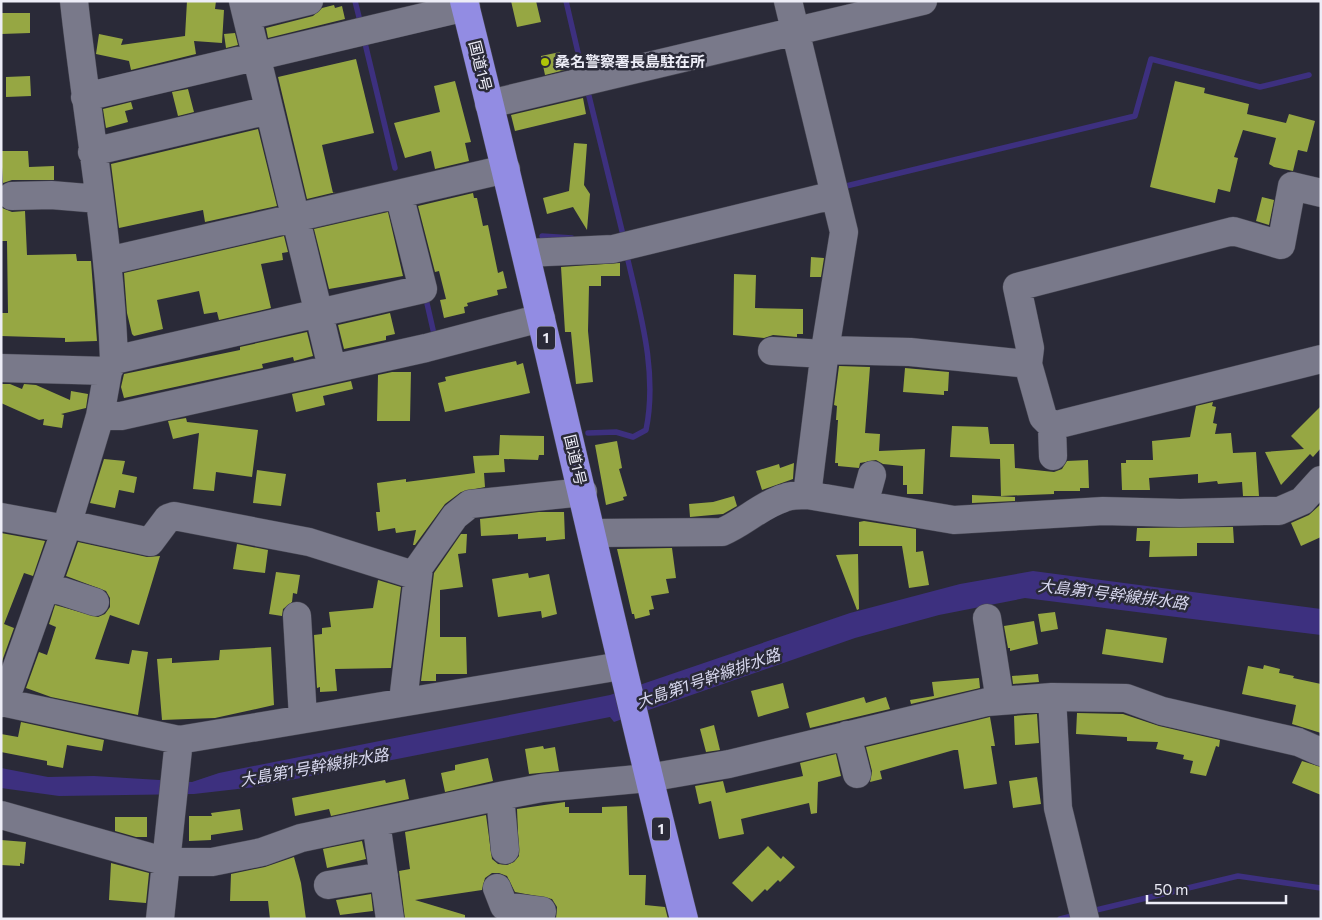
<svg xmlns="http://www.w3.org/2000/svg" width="1322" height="920" font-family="Commissioner,'Noto Sans JP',sans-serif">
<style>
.water{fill:#3d307f}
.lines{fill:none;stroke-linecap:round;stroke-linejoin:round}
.stream{stroke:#3d307f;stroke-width:5.5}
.building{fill:#96a743}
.minor-casing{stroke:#474753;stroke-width:29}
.highway-casing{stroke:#474753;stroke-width:29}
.minor{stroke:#79798a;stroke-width:28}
.highway{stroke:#928ce3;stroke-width:28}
.poi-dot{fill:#afc507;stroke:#2a2a38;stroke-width:2}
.labels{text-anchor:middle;stroke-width:5;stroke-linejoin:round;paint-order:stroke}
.shield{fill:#2a2a38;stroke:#b2b2be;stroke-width:1}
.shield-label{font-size:14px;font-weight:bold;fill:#ededf7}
.poi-label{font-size:15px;font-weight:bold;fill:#ededf7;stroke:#2a2a38;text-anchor:start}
.street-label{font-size:15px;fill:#ededf7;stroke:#2a2a38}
.water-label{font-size:16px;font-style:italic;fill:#d8d8ef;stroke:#2a2a38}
</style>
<rect width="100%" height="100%" fill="#2a2a38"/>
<path class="water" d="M1033,571L1321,609V635L1025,598L939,615L855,638L614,722L610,717L255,787L194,794L59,796L1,788V768L48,777L94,776L192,782L219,773L610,695L850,613L960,584Z"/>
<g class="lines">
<path class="stream" d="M355,1L361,25
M566,1L583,74
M364,39L395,168
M587,88L624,239
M842,187L1135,116L1151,59L1260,87L1309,75
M542,236L572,238
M426,299L434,334
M588,433L616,432L633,437L646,430C658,372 640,313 627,256
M1092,911L1238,876L1321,888
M1060,919L1072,916"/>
</g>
<path class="building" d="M187,1H216L215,9L224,10L222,43L194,41L196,54L131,70L129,61L96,54L99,34L123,39L121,45L185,36Z
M511,1H536L541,22L517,27Z
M334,5L335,8L342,6L345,19L268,38L266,28L313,16L322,8Z
M1,13H30V33L1,34Z
M235,33L238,45L226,48L224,34Z
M560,52L565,70L545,75L541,56Z
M356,59L374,133L322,145L333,193L336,192L307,199L278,77Z
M30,76L31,96L6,97V77Z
M455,81L471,142L465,143L469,161L435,169L431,151L405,158L394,123L440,112L434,86Z
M1175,81L1205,88L1204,93L1249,104L1247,114L1286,123L1289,114L1315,121L1307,152L1298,150L1293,171L1274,167L1269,164L1276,138L1243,130L1234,157L1238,158L1230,192L1218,189L1215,203L1150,187Z
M188,89L194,112L178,116L172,92Z
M583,98L586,114L515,131L511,115Z
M131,102L133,109L125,111L128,122L106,128L103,109Z
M258,129L277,206L205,222L203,210L119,228L111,164Z
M574,143L587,144L584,185L590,194L587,230L573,207L547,214L543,198L569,191Z
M1,151H28L29,167L54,166V180H12L3,183Z
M473,193L474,198H477L483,226L488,225L498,273L503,271L507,288L497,290L498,295L467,303L468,306L464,307L465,313L444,318L440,300L446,299L439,271L435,272L418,206Z
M1262,197L1274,200L1269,225L1256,221Z
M2,208L12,212L25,211L27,255L76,254L77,261H91L97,341L65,342V338L1,336V313H8L7,241H1Z
M388,212L403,276L329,289L314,229Z
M284,236L288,252L282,253L283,260L261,264L271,308L219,320L217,312L204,314L199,291L157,300L163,329L134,336L132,334L127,313L124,273Z
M811,257L824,258L821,277H810Z
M620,263V276H601V286H589L588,331L593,382L576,384L571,332H565L561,267Z
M734,274L756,275L755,308L803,309V334H797V337L773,335L764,338L733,335Z
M390,313L395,334L386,336V340L344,349L338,325Z
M307,332L313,356L294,361L293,357L262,364L263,368L124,398L121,387L124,374L240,350V347Z
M516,361L517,365L523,363L530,393L445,412L438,383L446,381L445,377Z
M839,366L870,367L865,433L880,434L879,451L925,449L923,494H907V485H903V466L883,464L876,460L860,463L859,468L838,466V463H835L838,420H836L837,406L834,405Z
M905,368L949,372L948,391H944V395L903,392Z
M392,372H411L410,421H377L378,375Z
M351,381L353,389L323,396L325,405L296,412L292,394Z
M1,384H10L22,389L24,384L36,385L70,400L71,391L88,394L86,408L61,414L64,415L62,428L43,425L44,419L39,420L1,403Z
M1213,402L1212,406L1216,407L1213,423L1217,424L1215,434L1231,433L1233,453L1256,452L1259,496H1243L1242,482L1218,484L1217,481L1198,483V474L1149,478L1150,490H1122L1121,463H1126V460H1153L1152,441L1190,437L1196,406Z
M1321,406V448L1313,457L1310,454L1281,485L1265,452L1304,449L1291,436Z
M186,418L187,422L258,430L252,477L216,472L214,491L193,489L199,433L173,439L168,421Z
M952,426L988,427L990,444H1014L1015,468L1054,472L1062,469L1067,461L1088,460L1089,488H1080V491H1054V494L1001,496L1000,459L950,457Z
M500,435L544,436V455H539L538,460L504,459L505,472L484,473L485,487L461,492L445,504L415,545H413L416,530L396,533L395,528L378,531L376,512H380L377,483L406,479V482L475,473L473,456L499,455Z
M617,441L622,468L619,469L627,496L623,497L624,500L606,505L595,445Z
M104,459L125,461L122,474L137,477L134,493L119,490L115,508L90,503Z
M794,463L793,479L762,490L756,471L779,464L780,468Z
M257,470L286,474L281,506L253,503Z
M972,495L1015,497V501L972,503Z
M734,496L737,506L723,514L690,517L689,504L713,502Z
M1321,504V537L1301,546L1291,523L1309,515Z
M539,512H564L565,539L546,541V537L518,539V534L481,536L480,519Z
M864,521L916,529V552L923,551L929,585L909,588L902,546H859V522Z
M1233,527L1234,543H1197V556L1149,557L1150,541H1136L1137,528Z
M1,533L45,541L33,576L24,573L4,624L14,628L1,664Z
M461,534H467L466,553L458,554L463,587L440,590V637H466L467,674H436V681H421L434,573Z
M78,542L147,557L160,556L139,625L110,615L95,659L129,664L132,650L148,652L138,715L51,697L26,688L39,652L47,655L56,627L49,624L55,605L98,617L105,614L110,607V598L106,591L66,576Z
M237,544L268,550L265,573L233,569Z
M672,548L676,578L666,579L669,593L651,596L654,609L649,610L650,615L635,619L634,614H632L617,549Z
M858,554L859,609L857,610L836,555Z
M276,572L300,575L297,594L293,593L292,602L283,609L282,616L269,614Z
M528,573L529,578L549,574L557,614L542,618L541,611L498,617L492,579Z
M378,580L401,587L391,668L335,669L337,691L320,692V687L317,688L314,635L322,634V628L331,627L329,612L373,608Z
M1055,612L1058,629L1041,632L1038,614Z
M1034,621L1038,644L1010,651V648H1008L1004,626Z
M1106,629L1167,638L1163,663L1102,654Z
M271,647L274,705L215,718L162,720L157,659L172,658V663L219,660L220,650Z
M1264,665L1280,669L1279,673L1294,676L1293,678L1321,684V733L1292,724L1296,705L1242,694L1248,666L1263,669Z
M1038,674L1039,682L1013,684L1012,676Z
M979,678L980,688L911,704L910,700L934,696L932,682Z
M783,683L789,708L758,717L751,691Z
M864,697L866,703L886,697L890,709L810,728L806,713Z
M1077,713L1123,714L1159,726L1220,740L1219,747L1216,746L1206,776L1190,773L1193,761L1183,759L1184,755L1156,749L1158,742L1127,741V737L1076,734Z
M1037,714L1039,743L1015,745L1014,716Z
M990,717L995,746H991L997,784L964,789L958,750H954L880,771L882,779L870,782L872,771L866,747Z
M21,722L104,740L102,751L67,745L63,768L47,765V761L1,752V734L18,737Z
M714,725L720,750L706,752L700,729Z
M543,746L544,749L555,747L559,771L529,774L525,749Z
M836,754L841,776L818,782L817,813L811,814L809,803L741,819L744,834L719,839L711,801L699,804L695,786L723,781L726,793L803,776L800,763Z
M488,758L493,781L445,792L441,773L455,770V765Z
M1302,761L1321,767V795L1292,783Z
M1037,777L1041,804L1013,808L1009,781Z
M405,779L409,799L331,816L329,809L295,816L292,798L385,780L386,783Z
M565,802V807H569V813H602V807L627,806L629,875H646L645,905L665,907L668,919H556L557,907L552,899L515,892L507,876L499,873H492L485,878L482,890L415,900L465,915V919H405L399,871L410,869L405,832L486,815L492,859L498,864L507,865L514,862L519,856L517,809Z
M240,809L243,830L211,835V840L189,841V816H212L211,813Z
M115,817H147V837H136L115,831Z
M1,840L26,842L24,864L20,863V866L1,865Z
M362,841L366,859L327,868L323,849Z
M768,846L781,859L783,856L795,867L780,882L778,880L767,891L765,889L752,902L732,883Z
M294,857L301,883L306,919H270L268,901H230L231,874L265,867Z
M111,863L149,873L146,903L109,900Z
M371,894L373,911L340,915L336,900Z"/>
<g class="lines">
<defs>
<path id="minor" d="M243,1L332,368
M788,1L844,232L825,350L807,495
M247,16L309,1
M85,97L466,7
M489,104L923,1
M92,152L269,110
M12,196L51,195L99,199
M526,253L613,249L834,195
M108,261L506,169
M825,350L910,352L1028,364L1043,417L1052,426L1321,359
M772,351L825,354
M114,360L423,289L399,194
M1028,364L1030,348L1017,287L1233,231L1281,245L1292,186L1321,193
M1,368L108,371
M100,416H121L426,348L541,318
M1052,426L1053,456
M864,504L872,475
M1,517L66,529
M68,524L150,542L168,518L174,516L309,542L417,576
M593,533L722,532C744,523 761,505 784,498C791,495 800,495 807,495L954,520L1103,511L1180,513L1264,511H1279L1302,501L1321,480
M46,586L95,602
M297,616L303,718
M987,618L1000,701
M1052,697L1058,808L1085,919
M403,701L419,567L455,516L470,504L583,492
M1,702L179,740L621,666
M4,703L66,529L100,416L108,371L114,360C110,239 87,121 74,1
M847,735L857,774
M500,796L505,850
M1,815L167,862H212L262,852L301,838L500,796L542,788L648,778L729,764L987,702L1052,697L1126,698L1162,711L1298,742L1321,752
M376,822L390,919
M328,885L384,876
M497,888L504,906L542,911L540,919
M160,919L179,740"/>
<path id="highway" d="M464,1C541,306 607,614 684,919"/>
</defs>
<use href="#minor" class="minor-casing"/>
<use href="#highway" class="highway-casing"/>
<use href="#minor" class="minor"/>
<use href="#highway" class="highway"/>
</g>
<circle class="poi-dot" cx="545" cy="62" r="5"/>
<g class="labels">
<g class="shield">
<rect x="537" y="326.5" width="18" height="23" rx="4"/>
<rect x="652" y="817.5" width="18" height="23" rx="4"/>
</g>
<g class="shield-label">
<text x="546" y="343">1</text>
<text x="661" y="834">1</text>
</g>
<g class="poi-label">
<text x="555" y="67">桑名警察署長島駐在所</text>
</g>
<g class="street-label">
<text transform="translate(480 66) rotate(76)" y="5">国道1号</text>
<text transform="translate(575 460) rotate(77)" y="5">国道1号</text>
</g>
<g class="water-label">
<text transform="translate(1113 594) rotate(7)" y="6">大島第1号幹線排水路</text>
<text transform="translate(708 678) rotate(-19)" y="6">大島第1号幹線排水路</text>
<text transform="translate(314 767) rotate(-10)" y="6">大島第1号幹線排水路</text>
</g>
</g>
<rect width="1322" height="920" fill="none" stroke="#ededf7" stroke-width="5"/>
<path d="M1147 895v8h139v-8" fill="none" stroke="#ededf7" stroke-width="2.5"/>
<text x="1154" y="895" font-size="15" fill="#ededf7" stroke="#2a2a38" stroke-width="4" paint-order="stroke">50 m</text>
</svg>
